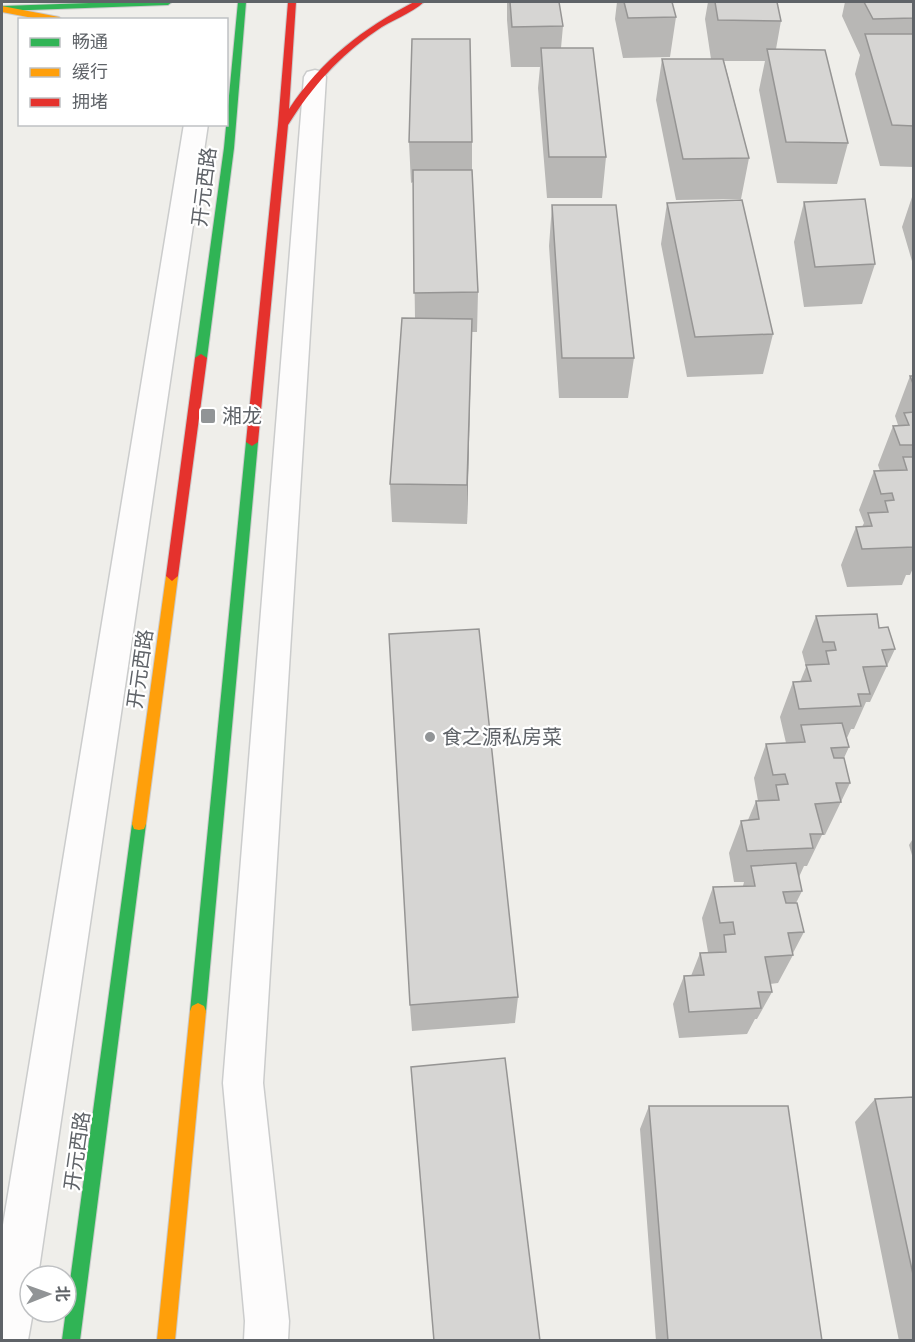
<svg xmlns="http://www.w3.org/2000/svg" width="915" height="1342" font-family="'Space Grotesk','Noto Sans SC',sans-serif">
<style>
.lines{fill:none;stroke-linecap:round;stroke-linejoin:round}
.street-casing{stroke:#cbcccc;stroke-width:3}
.fast-casing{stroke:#cacacb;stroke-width:2}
.slow-casing{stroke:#cacacb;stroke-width:2}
.jam-casing{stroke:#cacacb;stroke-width:2}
.street{fill:#fdfcfc;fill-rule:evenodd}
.fast{fill:#30b455;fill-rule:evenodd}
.slow{fill:#ff9f0a;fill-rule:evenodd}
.jam{fill:#e5322d;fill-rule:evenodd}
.wall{fill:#b8b7b5}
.shaded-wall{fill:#969594}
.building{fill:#d6d5d3;stroke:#969594;stroke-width:1.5}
.poi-dot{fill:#919496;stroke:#fff;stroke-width:2}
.labels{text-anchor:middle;stroke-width:4.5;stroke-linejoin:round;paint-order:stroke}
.street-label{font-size:20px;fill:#5f6368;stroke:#fff}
.poi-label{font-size:20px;fill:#5f6368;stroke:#fff;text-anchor:start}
</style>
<rect width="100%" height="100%" fill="#efeeea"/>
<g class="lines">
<defs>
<path id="street" d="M315,70L323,72L326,77L263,1083L289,1321L288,1340H244L245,1321L223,1083L304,77L307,72Z
M184,124H208L38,1276H30V1312H33L28,1340H2V1231Z"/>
<path id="fast" d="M118,2H172L168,5L2,11V6Z
M238,2H246L234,148L207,358L201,362L195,358L224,148Z
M252,438L258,442L206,1011L204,1016L198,1019L192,1016L190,1011L246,442Z
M139,818L144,819L146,824L80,1340H62L132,824L134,819Z"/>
<path id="slow" d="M2,6L59,17L63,20H43L2,12Z
M172,571L178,576L146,824L144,829L139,830L134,829L132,824L166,576Z
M198,1003L204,1006L206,1011L175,1340H157L190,1011L192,1006Z"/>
<path id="jam" d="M288,2H296L289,109C321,60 364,28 414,2H424C411,14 391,20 376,31C339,56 312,87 288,125L258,442L252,446L246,442L278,125Z
M201,354L207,358L178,576L172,581L166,576L195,358Z"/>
</defs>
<use href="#street" class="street-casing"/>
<use href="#fast" class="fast-casing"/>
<use href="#slow" class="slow-casing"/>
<use href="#jam" class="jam-casing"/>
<use href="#street" class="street"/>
<use href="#fast" class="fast"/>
<use href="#slow" class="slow"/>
<use href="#jam" class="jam"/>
</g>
<path class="wall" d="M507,2H559L563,26L561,48L606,157L602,198H547L538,88L540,67H511L507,20Z
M617,2H672L676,17L670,57L623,58L615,19Z
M708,2H777L781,21L776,49L848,143L837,184L777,183L759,90L765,61H724L749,158L741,199L676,200L656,100L662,59H711L705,19Z
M845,2H914V167L880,166L855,74L860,55L842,16Z
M409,142H472V170L478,292L477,332H471L467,524L392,522L390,484L415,318L413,182L411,183Z
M914,191V268L902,227Z
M804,202L875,264L862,304L804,307L794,242Z
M667,203L773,334L763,374L687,377L661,244Z
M552,205L634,358L628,398H559L549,246Z
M910,376H914V566L910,575H906L902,585L847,587L841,565L856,527H862L864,523L859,510L874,471H880L878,465L893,426L898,425L895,416Z
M816,616L879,628L895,649L870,702H866L854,729H851L847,738L849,747L844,758L850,783L825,835H822L807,866H804L799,877L802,891L796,903L804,932L793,953V955L778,983L770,984L772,992L757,1019H755L747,1034L679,1038L673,1004L684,976H691L700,953L716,952H708L702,918L713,887L743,886L744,882H734L729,853L741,821L748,820L756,801H758L754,778L766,744L786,743L780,717L793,682H800L806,667L802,652Z
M914,837V862L909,845Z
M518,997L515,1023L412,1031L410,1005Z
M914,1097V1341H899L855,1122L875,1099Z
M649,1106L822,1341H656L640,1129Z"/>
<path class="shaded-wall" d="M472,319L467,524V485Z"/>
<path class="building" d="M510,2H559L563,26L512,27Z
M624,2H672L676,17L628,18Z
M715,2H777L781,21L718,20Z
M864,2H914V18L873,19Z
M865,34H914V126L892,125Z
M412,39H470L472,142H409Z
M541,48H593L606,157H549Z
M767,49L825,50L848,143L786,142Z
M662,59H723L749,158L683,159Z
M413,170H472L478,292L414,293Z
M865,199L875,264L815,267L804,202Z
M742,200L773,334L695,337L667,203Z
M552,205H616L634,358H562Z
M402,318L472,319L467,485L390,484Z
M910,376H914V386Z
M914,412V445H900L893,426L909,425L904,413Z
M903,457H914V547L862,549L856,527L872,526L868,513L888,512L885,501L894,500L892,493L881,494L874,471L907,470Z
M877,614L879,628L888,627L895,649L882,650L887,666L863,667L870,694H858L861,706L799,709L793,682L811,681L806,665L829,664L826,651L836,650L834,642H823L816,616Z
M479,629L518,997L410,1005L389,634Z
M842,723L849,747L831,748L834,758H844L850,783H836L841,802L815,804L823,834H810L813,848L747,851L741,821L759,819L756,801L779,800L776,785L788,784L785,774L773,775L766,744L805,742L801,725Z
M796,863L802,891L783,892L786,903H797L804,932L788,933L793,955L765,957L772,992H758L761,1008L689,1012L684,976L704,975L700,953L726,952L724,935L735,934L733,922L720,923L713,887L755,886L751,866Z
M505,1058L540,1341H434L411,1067Z
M914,1097V1279L875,1099Z
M649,1106H788L822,1341H668Z"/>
<g class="poi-dot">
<rect x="200" y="408" width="16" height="16" rx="3"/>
<circle cx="430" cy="737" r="6"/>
</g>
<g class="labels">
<g class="street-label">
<text transform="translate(204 187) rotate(-83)" y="7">开元西路</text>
<text transform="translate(140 669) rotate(-82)" y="7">开元西路</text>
<text transform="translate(77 1151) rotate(-82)" y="7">开元西路</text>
</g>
<g class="poi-label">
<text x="222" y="423">湘龙</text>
<text x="442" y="744">食之源私房菜</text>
</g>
</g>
<rect width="915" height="1342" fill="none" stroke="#5f6368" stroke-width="6"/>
<rect x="18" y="18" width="210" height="108" fill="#ffffff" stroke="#bfc1c3" stroke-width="1.5"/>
<rect x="30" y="38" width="30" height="9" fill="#30b455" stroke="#bfc1c3" stroke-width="1.5"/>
<text x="72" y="48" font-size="18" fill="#5f6368">畅通</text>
<rect x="30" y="68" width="30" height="9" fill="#ff9f0a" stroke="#bfc1c3" stroke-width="1.5"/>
<text x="72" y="78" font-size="18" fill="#5f6368">缓行</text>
<rect x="30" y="98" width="30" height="9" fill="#e5322d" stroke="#bfc1c3" stroke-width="1.5"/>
<text x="72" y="108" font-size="18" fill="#5f6368">拥堵</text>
<g transform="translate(48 1294) rotate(89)"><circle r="28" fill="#ffffff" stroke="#bfc1c3" stroke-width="1.5"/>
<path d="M0-4.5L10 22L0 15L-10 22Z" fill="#919496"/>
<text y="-9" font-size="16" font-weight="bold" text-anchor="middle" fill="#5f6368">北</text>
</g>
</svg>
